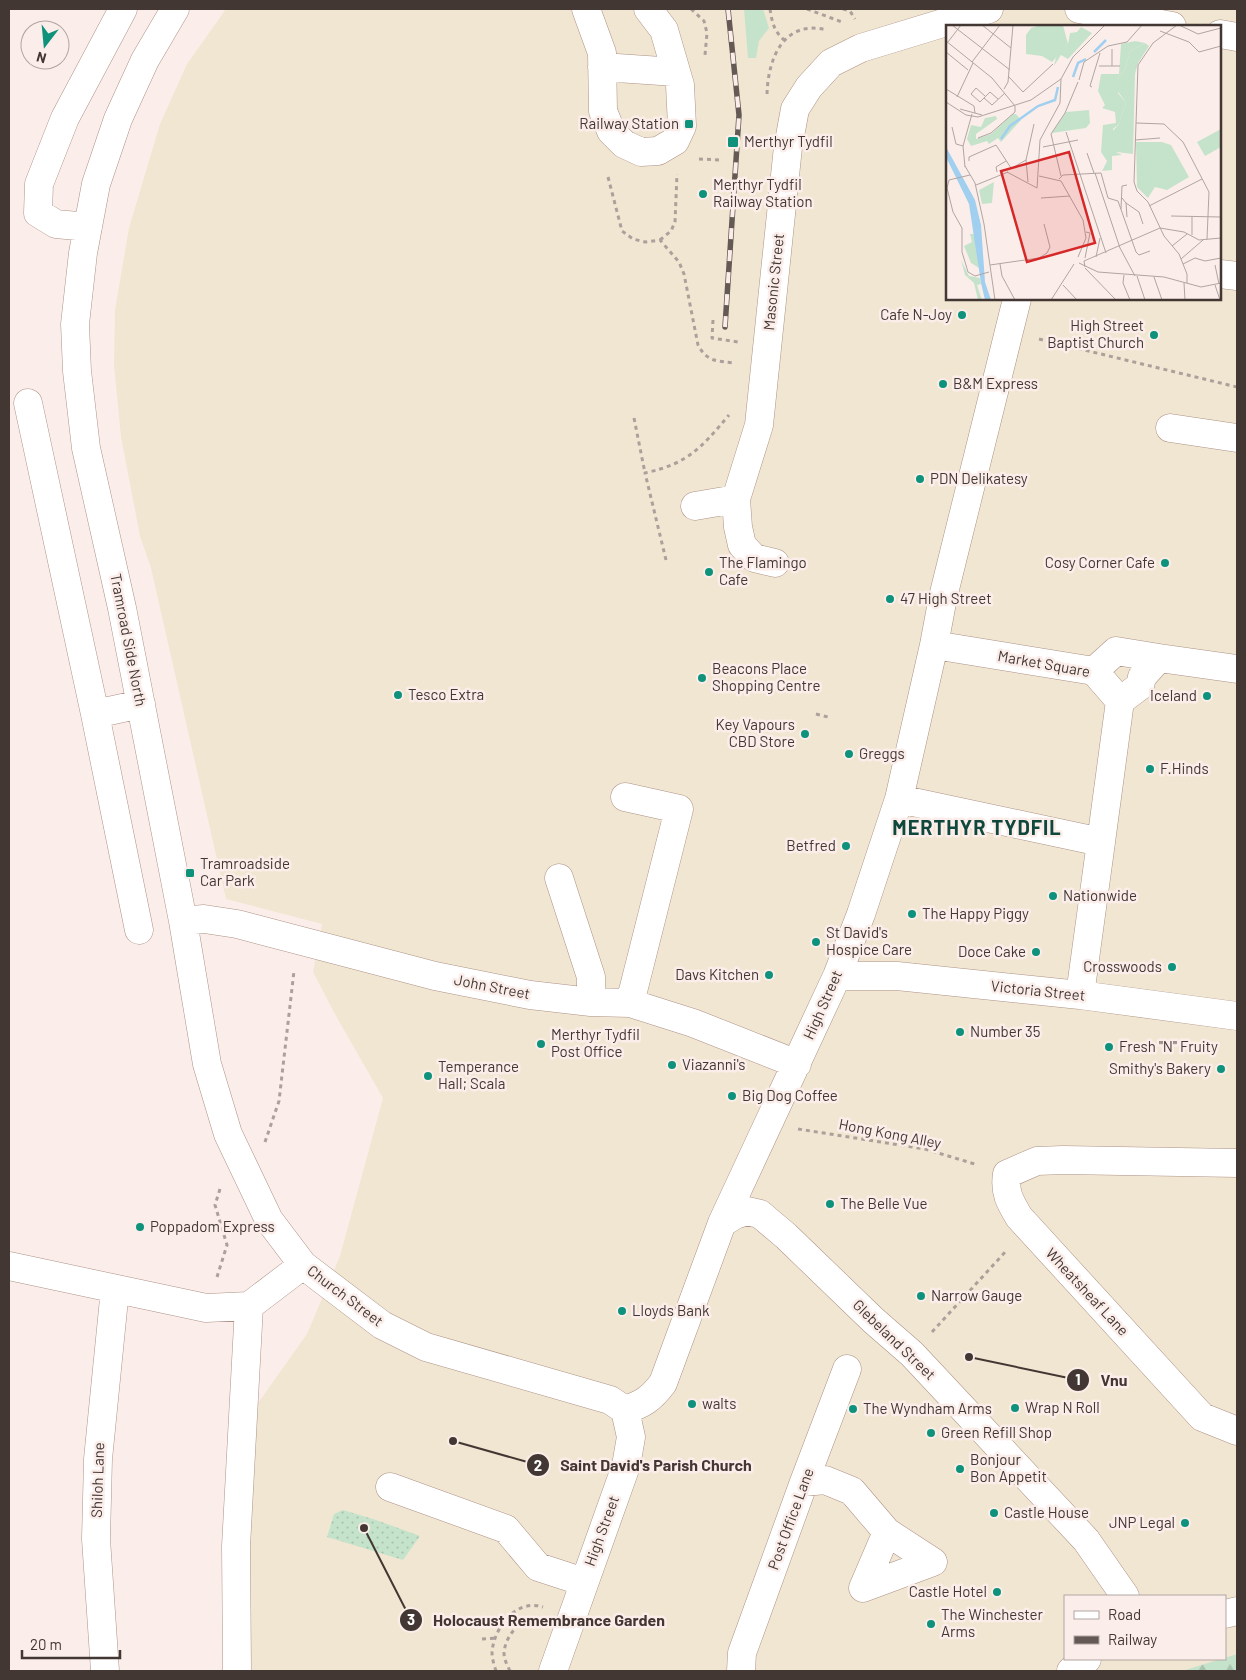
<svg xmlns="http://www.w3.org/2000/svg" width="1246" height="1680" font-family="Barlow,sans-serif">
<style>
.commercial{fill:#f1e6d1;fill-rule:evenodd}
.grass{fill:#c5e3cb}
.forest{fill:url(#forest-firs)}
.park{fill:url(#park-dots)}
.lines{fill:none;stroke-linecap:round;stroke-linejoin:round}
.minor-casing{stroke:#ae9287;stroke-width:29}
.path{stroke:#ada09c;stroke-width:3;stroke-dasharray:4 4;stroke-linecap:butt}
.minor{stroke:#fff;stroke-width:28}
.rail-casing{stroke:#655955;stroke-width:5.5}
.rail{stroke:#fbeeea;stroke-width:4;stroke-dasharray:11;stroke-linecap:butt}
.poi-dot{fill:#0e927b;stroke:#fbeeea;stroke-width:2}
.labels{text-anchor:middle;stroke-width:5;stroke-linejoin:round;paint-order:stroke}
.poi-label{font-size:15px;fill:#433733;stroke:#fbeeea;text-anchor:start}
.street-label{font-size:15px;fill:#433733;stroke:#fbeeea}
.district-label{font-size:20px;font-weight:bold;letter-spacing:1px;fill:#0f473c;stroke:#fbeeea}
.inset-river{fill:none;stroke:#a0cfef;stroke-width:2.5}
.inset-road{fill:none;stroke:#b1a5a1;stroke-width:1}
.view{fill:#d62828;fill-opacity:0.15;stroke:#d62828;stroke-width:2.5}
.inset-edge{fill:none;stroke:#433733;stroke-width:2.5}
.leader{fill:none;stroke:#433733;stroke-width:2}
.callout-dot{fill:#433733;stroke:#fbeeea;stroke-width:2}
.mark-label{font-size:15px;text-anchor:middle;font-weight:bold;fill:#fff}
.callout-label{font-size:16px;text-anchor:middle;font-weight:bold;fill:#433733;stroke:#fbeeea;stroke-width:5;stroke-linejoin:round;paint-order:stroke}
</style>
<defs>
<pattern id="forest-firs" width="22" height="20" patternUnits="userSpaceOnUse" patternTransform="scale(1.25)"><rect width="22" height="20" fill="#c5e3cb"/><path d="M5 1l3.5 6h-7zM16 11l3.5 6h-7z" fill="#aac3af"/></pattern>
<pattern id="park-dots" width="8" height="8" patternUnits="userSpaceOnUse" patternTransform="scale(1.25)"><rect width="8" height="8" fill="#c5e3cb"/><path d="M2 2h.1M6 6h.1" fill="none" stroke="#aac3af" stroke-width="1.8" stroke-linecap="round"/></pattern>
</defs>
<rect width="100%" height="100%" fill="#fbeeea"/>
<path class="commercial" d="M226,9H1237V1654L1225,1658V1596H1065V1659H1223L1182,1671H252L248,1619V1523L258,1403L307,1334L340,1256L383,1098L336,1016L313,972L322,924L226,899L151,568L140,536L121,437L114,365L115,310L129,228L160,124L187,64ZM947,26H1220V299H947Z"/>
<path class="grass" d="M744,9H763L769,28L759,41L756,58H748Z"/>
<path class="forest" d="M1237,1654V1671H1182Z"/>
<path class="park" d="M343,1510L376,1520L420,1536L403,1560L327,1537L334,1514Z"/>
<g class="lines">
<defs>
<path id="minor" d="M175,9L145,60L118,119L96,184L83,253L75,324L77,371L86,448L122,608L183,921L207,1064L228,1134L269,1220L303,1265L382,1325L426,1347L610,1400L625,1410
M586,9L602,53L603,111L611,131L624,144L641,152L658,151L675,141L682,126L680,85L664,30L648,9
M1079,9L1172,26
M1220,34L1237,37
M602,67L676,72
M88,227L56,224L38,213L39,184L65,118L123,9
M1220,274L1237,276
M28,403L95,714L139,930
M1170,428L1237,438
M695,506L736,499
M775,563L754,558L742,545L738,527L736,499L759,425L788,147L795,109L809,87L831,63L861,48L989,9
M1094,671L1116,651L1159,658
M1120,701L1140,686L1142,677L1159,658L1237,669
M95,714L141,704
M625,797L679,809L630,1003
M899,799L1101,842L1120,701L1094,671L934,645
M559,878L591,977V1002
M183,921L204,919L237,924L435,976L530,995L591,1002L630,1003L693,1023L797,1064
M837,976H897L1080,995L1237,1016
M1080,995L1101,842
M1237,1163L1063,1160L1037,1161L1007,1174C1004,1192 1010,1202 1019,1217L1202,1417L1237,1431
M722,1223L735,1215L747,1211L760,1214L786,1236L873,1320L912,1354L1086,1540L1125,1596
M9,1266L206,1308L249,1306L303,1265
M625,1410C643,1404 651,1399 663,1383L722,1223L837,976L861,914L899,799L934,645L943,597L1017,299
M804,1482L825,1480L852,1491L887,1532L933,1562L863,1588L887,1532
M390,1487L506,1529L538,1567L584,1582
M1225,1614L1237,1611
M105,1671L96,1539L98,1459L115,1289
M237,1671L236,1546L249,1306
M553,1671L626,1466L631,1437L625,1410
M741,1671L742,1653L804,1482L847,1369
M1071,1671L1083,1660L1087,1659"/>
</defs>
<use href="#minor" class="minor-casing"/>
<path class="path" d="M691,9L704,21L707,33L705,55
M770,9C772,22 774,31 784,40
M807,9L842,22
M843,9L850,11L855,19
M767,94C768,58 784,19 827,30
M699,159L721,160
M608,177L622,231L633,239L645,242L660,240L679,262L684,274L698,345C707,362 717,361 735,363
M660,240L671,231L675,222L677,174
M713,320L712,338L738,342
M1039,339L1237,387
M634,418L645,473
M666,560L645,473C689,463 701,448 729,415
M816,714L828,717
M798,1129L925,1149L978,1165
M265,1142L279,1101L294,971
M217,1277L227,1245L215,1205L220,1189
M932,1332L1007,1250
M482,1639L496,1638
M496,1671C494,1665 492,1658 492,1652C494,1628 516,1598 543,1607
M510,1671C507,1665 504,1659 504,1653C505,1637 520,1616 538,1622"/>
<use href="#minor" class="minor"/>
<defs>
<path id="rail" d="M725,327L739,115L728,9"/>
</defs>
<use href="#rail" class="rail-casing"/>
<use href="#rail" class="rail"/>
</g>
<g class="poi-dot">
<rect x="684" y="119" width="10" height="10" rx="2.5"/>
<rect x="727" y="136" width="12" height="12" rx="2.5"/>
<circle cx="703" cy="194" r="5"/>
<circle cx="962" cy="315" r="5"/>
<circle cx="1154" cy="335" r="5"/>
<circle cx="943" cy="384" r="5"/>
<circle cx="920" cy="479" r="5"/>
<circle cx="1165" cy="563" r="5"/>
<circle cx="709" cy="572" r="5"/>
<circle cx="890" cy="599" r="5"/>
<circle cx="702" cy="678" r="5"/>
<circle cx="398" cy="695" r="5"/>
<circle cx="1207" cy="696" r="5"/>
<circle cx="805" cy="734" r="5"/>
<circle cx="849" cy="754" r="5"/>
<circle cx="1150" cy="769" r="5"/>
<circle cx="846" cy="846" r="5"/>
<rect x="185" y="868" width="10" height="10" rx="2.5"/>
<circle cx="1053" cy="896" r="5"/>
<circle cx="912" cy="914" r="5"/>
<circle cx="816" cy="942" r="5"/>
<circle cx="1036" cy="952" r="5"/>
<circle cx="1172" cy="967" r="5"/>
<circle cx="769" cy="975" r="5"/>
<circle cx="960" cy="1032" r="5"/>
<circle cx="541" cy="1044" r="5"/>
<circle cx="1109" cy="1047" r="5"/>
<circle cx="672" cy="1065" r="5"/>
<circle cx="1221" cy="1069" r="5"/>
<circle cx="428" cy="1076" r="5"/>
<circle cx="732" cy="1096" r="5"/>
<circle cx="830" cy="1204" r="5"/>
<circle cx="140" cy="1227" r="5"/>
<circle cx="921" cy="1296" r="5"/>
<circle cx="622" cy="1311" r="5"/>
<circle cx="692" cy="1404" r="5"/>
<circle cx="1015" cy="1408" r="5"/>
<circle cx="853" cy="1409" r="5"/>
<circle cx="931" cy="1433" r="5"/>
<circle cx="960" cy="1469" r="5"/>
<circle cx="994" cy="1513" r="5"/>
<circle cx="1185" cy="1523" r="5"/>
<circle cx="997" cy="1592" r="5"/>
<circle cx="931" cy="1624" r="5"/>
</g>
<g class="labels">
<g class="poi-label">
<text x="679" y="129" text-anchor="end">Railway Station</text>
<text x="744" y="147">Merthyr Tydfil</text>
<text x="713" y="190">Merthyr Tydfil<tspan x="713" dy="17">Railway Station</tspan></text>
<text x="952" y="320" text-anchor="end">Cafe N-Joy</text>
<text x="1144" y="331" text-anchor="end">High Street<tspan x="1144" dy="17">Baptist Church</tspan></text>
<text x="953" y="389">B&amp;M Express</text>
<text x="930" y="484">PDN Delikatesy</text>
<text x="719" y="568">The Flamingo<tspan x="719" dy="17">Cafe</tspan></text>
<text x="1155" y="568" text-anchor="end">Cosy Corner Cafe</text>
<text x="900" y="604">47 High Street</text>
<text x="712" y="674">Beacons Place<tspan x="712" dy="17">Shopping Centre</tspan></text>
<text x="408" y="700">Tesco Extra</text>
<text x="1197" y="701" text-anchor="end">Iceland</text>
<text x="795" y="730" text-anchor="end">Key Vapours<tspan x="795" dy="17">CBD Store</tspan></text>
<text x="859" y="759">Greggs</text>
<text x="1160" y="774">F.Hinds</text>
<text x="836" y="851" text-anchor="end">Betfred</text>
<text x="200" y="869">Tramroadside<tspan x="200" dy="17">Car Park</tspan></text>
<text x="1063" y="901">Nationwide</text>
<text x="922" y="919">The Happy Piggy</text>
<text x="826" y="938">St David's<tspan x="826" dy="17">Hospice Care</tspan></text>
<text x="1026" y="957" text-anchor="end">Doce Cake</text>
<text x="1162" y="972" text-anchor="end">Crosswoods</text>
<text x="759" y="980" text-anchor="end">Davs Kitchen</text>
<text x="970" y="1037">Number 35</text>
<text x="551" y="1040">Merthyr Tydfil<tspan x="551" dy="17">Post Office</tspan></text>
<text x="1119" y="1052">Fresh "N" Fruity</text>
<text x="682" y="1070">Viazanni's</text>
<text x="438" y="1072">Temperance<tspan x="438" dy="17">Hall; Scala</tspan></text>
<text x="1211" y="1074" text-anchor="end">Smithy's Bakery</text>
<text x="742" y="1101">Big Dog Coffee</text>
<text x="840" y="1209">The Belle Vue</text>
<text x="150" y="1232">Poppadom Express</text>
<text x="931" y="1301">Narrow Gauge</text>
<text x="632" y="1316">Lloyds Bank</text>
<text x="702" y="1409">walts</text>
<text x="1025" y="1413">Wrap N Roll</text>
<text x="863" y="1414">The Wyndham Arms</text>
<text x="941" y="1438">Green Refill Shop</text>
<text x="970" y="1465">Bonjour<tspan x="970" dy="17">Bon Appetit</tspan></text>
<text x="1004" y="1518">Castle House</text>
<text x="1175" y="1528" text-anchor="end">JNP Legal</text>
<text x="987" y="1597" text-anchor="end">Castle Hotel</text>
<text x="941" y="1620">The Winchester<tspan x="941" dy="17">Arms</tspan></text>
</g>
<g class="street-label">
<text transform="translate(774 282) rotate(-84)" y="5">Masonic Street</text>
<text transform="translate(128 640) rotate(79)" y="5">Tramroad Side North</text>
<text transform="translate(1044 664) rotate(10)" y="5">Market Square</text>
<text transform="translate(492 987) rotate(11)" y="5">John Street</text>
<text transform="translate(1038 991) rotate(6)" y="5">Victoria Street</text>
<text transform="translate(823 1005) rotate(-66)" y="5">High Street</text>
<text transform="translate(890 1134) rotate(11)" y="5">Hong Kong Alley</text>
<text transform="translate(1087 1292) rotate(47)" y="5">Wheatsheaf Lane</text>
<text transform="translate(345 1296) rotate(37)" y="5">Church Street</text>
<text transform="translate(894 1340) rotate(44)" y="5">Glebeland Street</text>
<text transform="translate(98 1480) rotate(-88)" y="5">Shiloh Lane</text>
<text transform="translate(791 1519) rotate(-70)" y="5">Post Office Lane</text>
<text transform="translate(602 1531) rotate(-70)" y="5">High Street</text>
</g>
<g class="district-label">
<text x="977" y="835">MERTHYR TYDFIL</text>
</g>
</g>
<g transform="translate(946 25)">
<rect width="275" height="275" fill="#fbeeea"/>
<path d="M95,0H117L122,19L106,37L96,31L80,29V10L85,3ZM275,104V122L259,131L251,117ZM48,157L46,178L36,179L33,165ZM15,235L23,251L34,253L35,259L31,260L36,275H32L28,258L19,250Z" fill="#c5e3cb"/>
<path d="M135,2L146,8L122,34L115,30L108,41L111,28L122,19L124,8L131,7ZM189,16L199,18L184,26L179,45L173,51L172,68L180,78L173,99L167,104L170,127L176,130L166,131V145L156,146L161,136L155,127L157,100L170,98L169,87L156,83L159,80L152,66L155,49H173L175,19ZM67,89H70L75,95L55,117L52,113L43,119L41,116L25,121L21,114L25,100L35,102L39,93L50,91L51,94L30,109V114L45,109ZM24,209H29L33,243L25,238L18,221L26,217Z" fill="#c5e3cb"/>
<path d="M199,18L203,21L192,38L189,49L187,129L170,127L165,122L166,107L173,99L180,78L171,65L173,51L179,45L184,26ZM143,85L144,98L140,103L106,108L120,87ZM190,117H216L225,120L243,152L221,165L209,162L202,173L191,162Z" fill="#c5e3cb"/>
<path d="M0,122L29,175L35,200L39,257L45,275H39L35,258L23,179L0,132Z" fill="#a0cfef"/>
<path class="inset-river" d="M148,27L160,15M127,52L132,38L140,34M55,114L64,101L92,81L109,75L112,62"/>
<path class="inset-road" d="M6,0L64,45M36,0L65,23M231,0L207,18L192,40L188,157L191,166L202,177L218,211L233,229L241,249V258M233,0L252,9L275,3M214,6L243,17L253,27L275,21M0,16L46,53L69,81V87L45,108L32,113M2,17L15,0M0,27L22,45M26,37L54,0M153,41H174M166,41V24M63,52L77,67L107,39M133,55L138,37L162,21L181,17L196,0M146,62L144,61L154,28M0,64L28,81L29,88M58,64L62,57L67,0M39,71L30,63L25,69L34,77L44,67L52,74M11,72L27,38M38,73L46,80L59,68M0,77L20,90L32,92L85,75L115,54L127,32L159,0M14,84L36,90M190,98L218,99L237,117L263,167L261,214M6,102L10,119L17,121M120,107L160,228M189,115L214,113M97,122L132,115M141,128L148,148M80,135L88,99M80,135L82,157M23,136V132L50,120L65,143M19,141L29,158L38,199L49,275M19,142L17,121L26,89M66,143L80,135M51,147L50,142L60,136M61,147L91,163L94,115L114,78L115,54M149,148L174,223L189,251M24,150L3,155L1,163L7,187L16,203V227L22,247L29,251L43,247M93,151L115,156L137,195L140,213L132,232M115,151L105,109L119,88L132,57M113,154L117,150L155,148L162,173L172,176L190,227L193,230L204,226M30,160L62,147M95,173L124,171M176,173L180,178L181,192M180,178L193,187L197,199M203,181L256,154M175,184L176,161L181,160M225,191L275,192M246,210V192M226,221L241,209M150,232L154,213M139,233L144,208L140,207M235,234L257,215M133,238L152,247L218,252L255,262L275,258M54,239L56,251L69,275M237,239L249,233L259,236L275,233M44,240L93,233L101,228L104,222L98,199M269,240L273,259M139,242L138,236L214,203L238,207L253,215L275,213M139,243L170,275M178,250L177,258L184,275M191,251L199,275M208,252L216,275M238,258L239,275M117,260L131,275M269,260L274,275M105,275L128,239"/>
<path class="view" d="M123,127L149,218L81,237L55,146Z"/>
<rect width="275" height="275" class="inset-edge"/>
</g>
<path class="leader" d="M969 1357L1078 1380M453 1441L538 1465M364 1528L411 1620"/>
<g class="callout-dot">
<circle cx="969" cy="1357" r="5"/>
<circle cx="453" cy="1441" r="5"/>
<circle cx="364" cy="1528" r="5"/>
<circle cx="1078" cy="1380" r="12"/>
<circle cx="538" cy="1465" r="12"/>
<circle cx="411" cy="1620" r="12"/>
</g>
<g class="mark-label">
<text x="1078" y="1385">1</text>
<text x="538" y="1471">2</text>
<text x="411" y="1625">3</text>
</g>
<g class="callout-label">
<text x="1114" y="1386">Vnu</text>
<text x="656" y="1471">Saint David's Parish Church</text>
<text x="549" y="1626">Holocaust Remembrance Garden</text>
</g>
<rect width="1246" height="1680" fill="none" stroke="#433733" stroke-width="20"/>
<rect x="1064" y="1595" width="162" height="65" fill="#fbeeea" stroke="#b1a5a1"/>
<rect x="1074" y="1611" width="25" height="8" fill="#ffffff" stroke="#b1a5a1"/>
<text x="1108" y="1620" font-size="15" fill="#433733">Road</text>
<rect x="1074" y="1636" width="25" height="8" fill="#655955" stroke="#b1a5a1"/>
<text x="1108" y="1645" font-size="15" fill="#433733">Railway</text>
<g transform="translate(45 45) rotate(196)"><circle r="24" fill="#fbeeea" stroke="#b1a5a1"/>
<path d="M0-4L9 19L0 12L-9 19Z" fill="#0e927b"/>
<text y="-8" font-size="14" font-weight="bold" text-anchor="middle" fill="#433733">N</text>
</g>
<path d="M22 1650v8h98v-8" fill="none" stroke="#433733" stroke-width="2.5"/>
<text x="30" y="1650" font-size="15" fill="#433733" stroke="#fbeeea" stroke-width="4" paint-order="stroke">20 m</text>
</svg>
